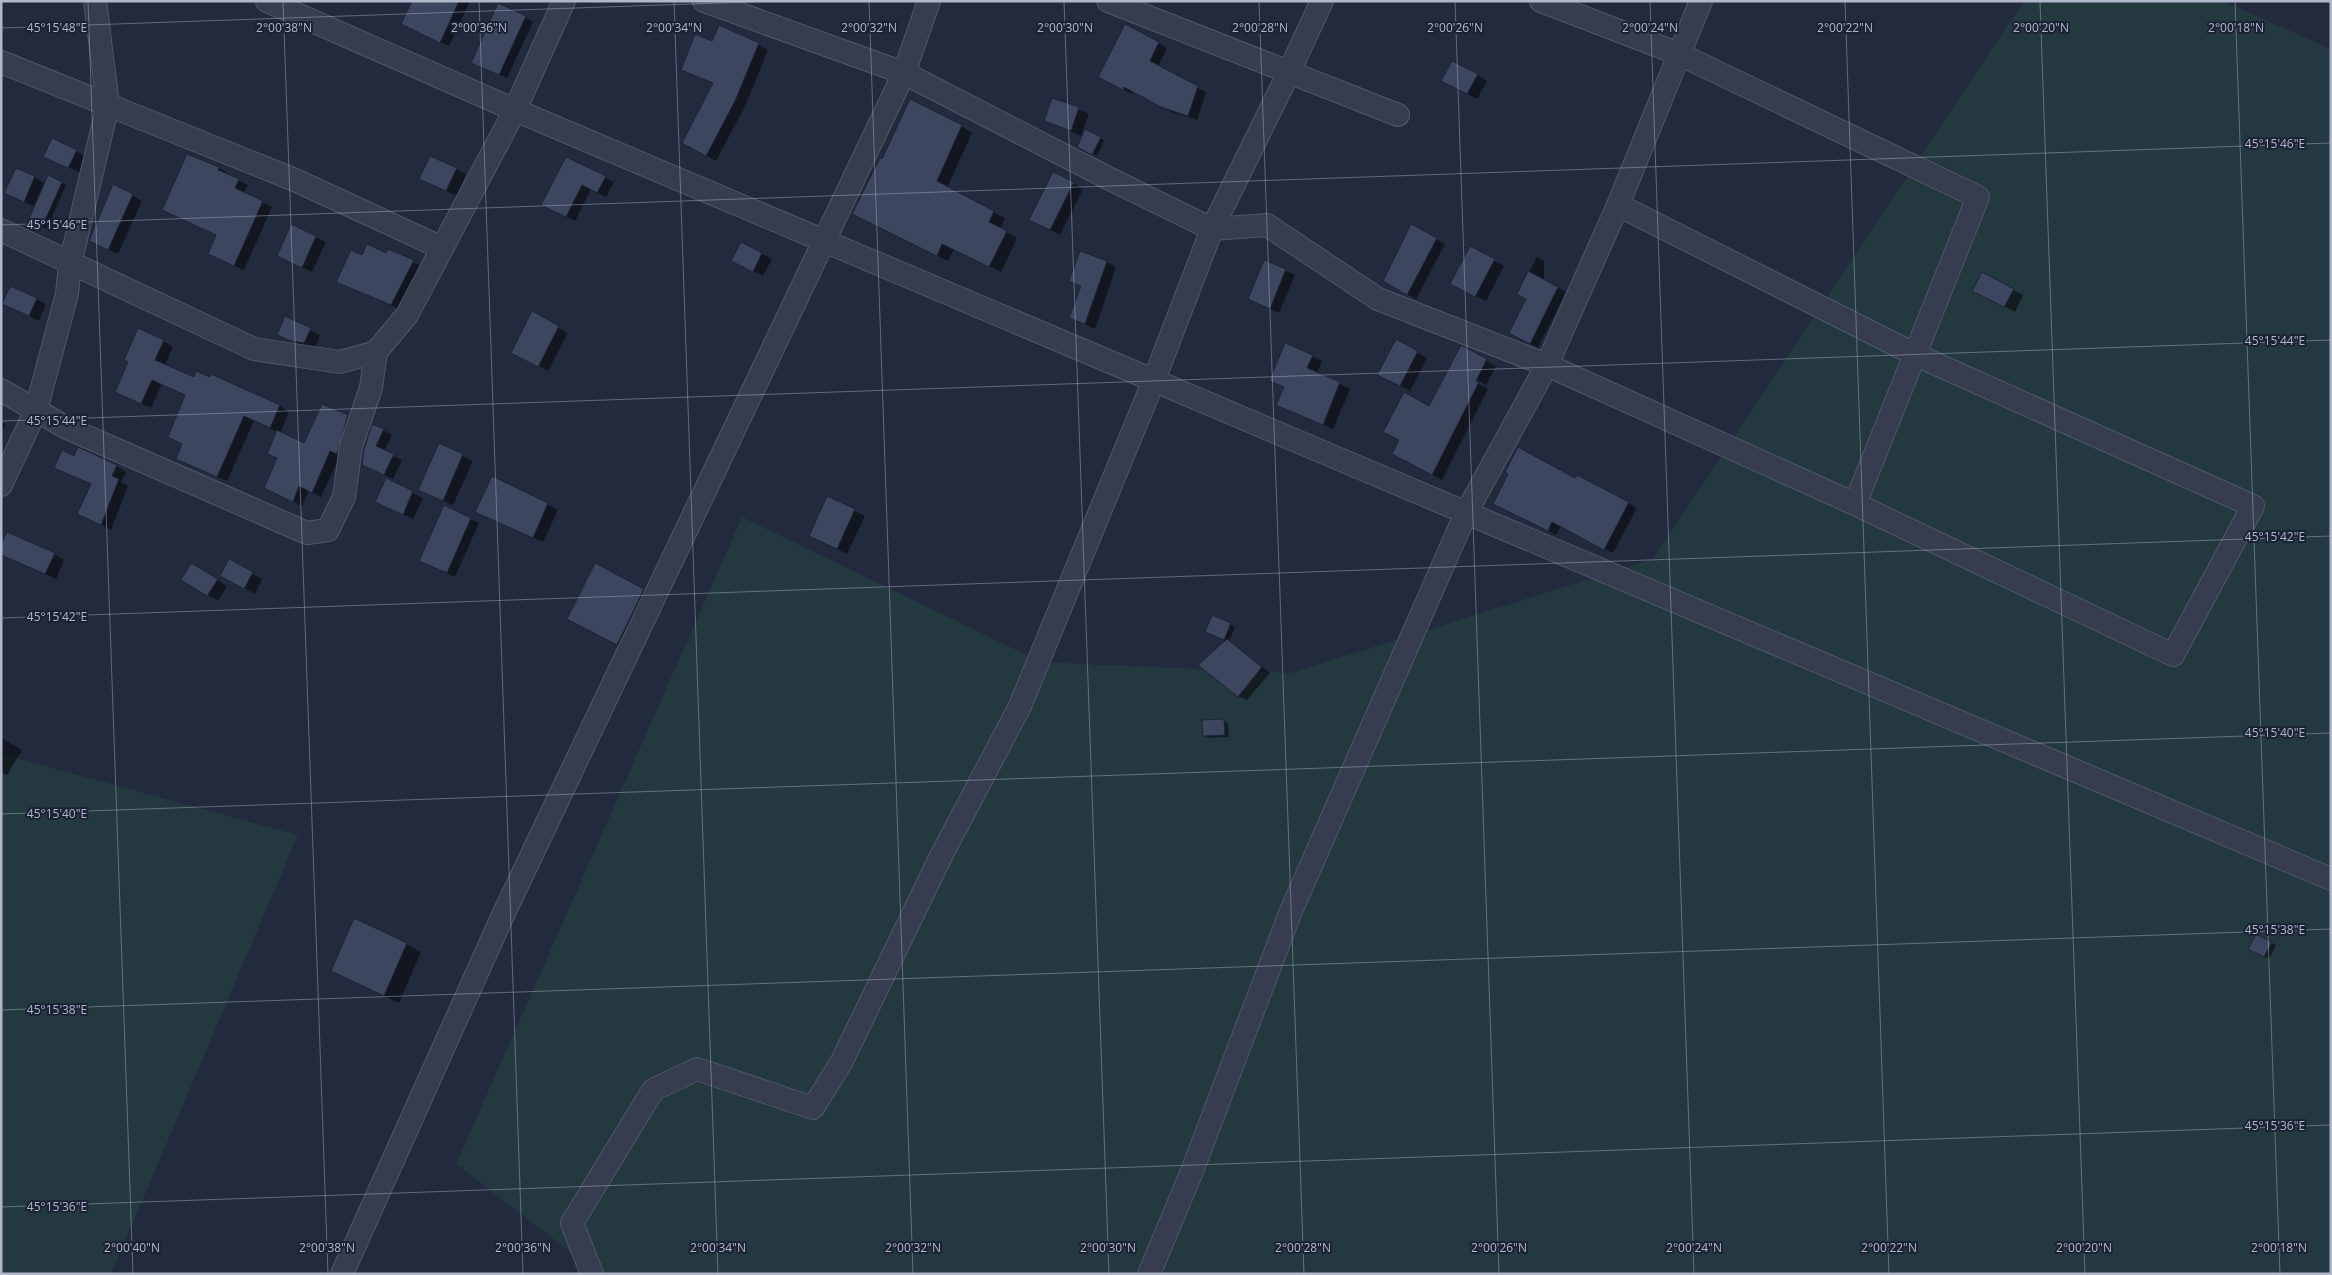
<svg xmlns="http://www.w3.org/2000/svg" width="2332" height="1275" font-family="'Open Sans',sans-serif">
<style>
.green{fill:#24383f}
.shadow{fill:#0007}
.building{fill:#3d465f;stroke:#1d2435}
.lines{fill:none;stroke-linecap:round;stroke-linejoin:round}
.minor-casing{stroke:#515769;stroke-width:24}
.minor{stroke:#363d4e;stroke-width:22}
.ticks{fill:none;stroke:#b1b7ca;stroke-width:1;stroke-opacity:0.45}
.ticks-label{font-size:12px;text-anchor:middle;fill:#b1b7ca;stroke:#1b2233;stroke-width:4;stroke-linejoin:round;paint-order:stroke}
</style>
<rect width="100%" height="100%" fill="#222a3e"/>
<path class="green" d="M2024,1H2223L2331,49V1274H599L456,1164L742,517L1041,662L1291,673L1653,559Z
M1,754L298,835L111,1274H1Z"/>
<path class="shadow" d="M413,1H470L449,46L411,28Z
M525,17L533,22L507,78L481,67Z
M1125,26L1167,48L1158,67L1206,92L1197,120L1171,112L1133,91L1132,94L1108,82Z
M713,43L758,44L768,50L745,106L716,161L693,148L714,84L682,69Z
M1477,75L1487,81L1477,99L1453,86Z
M1053,99L1089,114L1081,136L1045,121Z
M961,126L972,133L947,188L1005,218L1000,229L1017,238L1001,272L954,249L948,261L865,220Z
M1086,131L1104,140L1097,156L1078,147Z
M76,151L86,157L79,172L55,162Z
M188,155L219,168L228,173L227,175L248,185L244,193L272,207L244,270L219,259L218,236L163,210Z
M567,159L614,182L606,197L591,189L575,221L551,209Z
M456,169L466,174L457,196L431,184Z
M1054,173L1083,189L1060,235L1041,225Z
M34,177L46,184L62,183L66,185L47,229L34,223L35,207L6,193Z
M132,195L142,201L118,254L90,241Z
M292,226L326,242L312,272L279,256Z
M1436,239L1445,244L1416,299L1385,281Z
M741,243L772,259L763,276L743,266Z
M1470,248L1504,266L1486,301L1462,289Z
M389,250L423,267L401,310L338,281L363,257L386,254Z
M1537,257L1544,261V280L1566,292L1538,348L1510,332L1528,299L1518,293Z
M1107,262L1116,267L1095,329L1071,318L1082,287L1070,281Z
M1265,262L1295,275L1279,313L1259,304Z
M2013,290L2023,295L2015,312L1984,296Z
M36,299L46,304L39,321L4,304Z
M532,313L568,333L548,371L522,358Z
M285,318L320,335L315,348L302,346L278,334Z
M163,341L173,347L165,365L194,379H211L212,376L280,406L289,412L280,433L305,444L347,417L356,422L321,497L309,491L302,506L265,488L278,459L268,453L278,432L254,421L227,481L187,464L183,444L186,395L162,384L151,408L116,392Z
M1396,341L1427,358L1410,391L1389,380Z
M1461,347L1496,366L1486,385L1471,376L1470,379L1488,389L1442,480L1403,459Z
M1312,356L1322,361L1317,373L1350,389L1333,429L1278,405L1285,388L1271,381Z
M1,422L6,424L1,435Z
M383,430L392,435L384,451L402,460L393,479L363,465Z
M440,445L473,461L453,505L430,495Z
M75,457L116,466L126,472L121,482L128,486L111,530L79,514L92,485L66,473Z
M1578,476L1637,508L1613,553L1561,526L1556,535L1502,508L1576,479Z
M492,477L558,510L543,542L477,512Z
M387,480L423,498L413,519L387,507Z
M827,498L865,516L847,554L810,536Z
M444,507L479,523L455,577L429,565Z
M54,554L64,560L56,579L9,558Z
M229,561L262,579L255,594L231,581Z
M202,570L227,586L218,601L183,579Z
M643,590L653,595L627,649L578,624Z
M1230,624L1235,627L1229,641L1270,673L1247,700L1238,696L1226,641L1211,634Z
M1224,721L1228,723L1229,737L1208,738L1204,735Z
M1,738L22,750L7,775L1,772Z
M2257,935L2276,945L2269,959L2250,949Z
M406,944L421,952L399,1003L332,971Z"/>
<path class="building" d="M412,1H459L440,43L401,24Z
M498,3L526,16L499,75L471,63Z
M1125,24L1159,42L1150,61L1198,86L1188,116L1161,107L1124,87L1123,90L1098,77Z
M719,25L759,43L735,101L706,156L682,143L713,83L681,70L695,34L712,41Z
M1452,61L1478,74L1467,94L1441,81Z
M1052,98L1079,107L1071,131L1044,121Z
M910,99L962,125L937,181L994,211L989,222L1007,231L989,267L942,244L937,256L852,214L880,158L882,159Z
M1085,129L1101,137L1092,155L1077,147Z
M52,138L77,150L68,168L43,157Z
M187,154L219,167L218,170L239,179L235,188L263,201L234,266L208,254L216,235L162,210Z
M430,156L457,168L446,191L419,179Z
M566,157L606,176L597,193L582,185L566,217L541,205Z
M16,168L35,176L24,202L4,193Z
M1053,172L1074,182L1050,230L1029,220Z
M48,175L62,182L42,227L28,221Z
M113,184L133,194L108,250L89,241Z
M291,224L316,236L302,268L277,256Z
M1411,224L1437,238L1407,295L1383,281Z
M741,242L762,253L753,272L731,261Z
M367,244L386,253L388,249L414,260L391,305L336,282L351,250L362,255Z
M1470,246L1495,259L1475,297L1450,284Z
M1080,251L1107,261L1085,324L1069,318L1081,286L1069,281Z
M1264,260L1286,269L1270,309L1248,299Z
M1528,271L1558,287L1530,344L1509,333L1526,299L1517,294Z
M1982,272L2014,289L2004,307L1972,291Z
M10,286L37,298L29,316L2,304Z
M532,311L559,326L538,367L511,353Z
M285,316L311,328L304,343L291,341L277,335Z
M138,328L164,340L155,360L194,377L196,371L210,377L211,374L280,405L270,428L244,416L217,477L176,459L182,444L168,437L185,395L152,380L141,404L115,392L128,362L124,360Z
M1396,339L1418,351L1400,386L1377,375Z
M1285,343L1313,355L1307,368L1340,382L1323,425L1276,405L1284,387L1269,381Z
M1461,345L1487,359L1476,381L1479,382L1432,475L1392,454L1399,440L1383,432L1404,392L1429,406Z
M322,404L348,415L337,454L330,451L312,493L299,486L293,502L264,488L277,458L267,454L277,430L304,443Z
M372,424L384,429L376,446L394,454L384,475L362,465L364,449Z
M439,443L463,454L443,501L418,490Z
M78,447L117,465L112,476L119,479L101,525L77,514L91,484L54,468L62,450L74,456Z
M1518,447L1575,478L1577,475L1629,502L1604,550L1552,522L1548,531L1493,504L1508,474L1505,472Z
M492,476L548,503L533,538L475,512Z
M386,478L413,491L403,515L375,502Z
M827,496L855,509L837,549L809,536Z
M444,505L471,518L447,573L419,561Z
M7,532L55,553L45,574L1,555V544Z
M229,559L253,572L244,589L220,576Z
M191,563L218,579L207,596L181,580Z
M595,563L644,589L617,645L567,619Z
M1212,615L1231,623L1224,640L1205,632Z
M1227,639L1262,667L1238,697L1198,665Z
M1224,719L1225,735L1203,736L1202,720Z
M354,918L407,943L384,996L331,971Z
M2256,934L2272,942L2264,957L2248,949Z"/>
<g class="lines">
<defs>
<path id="minor" d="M267,1L515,110L2331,879
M704,1L904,73L1108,178L1212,229L1267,225L1378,299L1547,365L1855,504L2173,655L2253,506L1916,355L1618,205
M1108,1L1398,115
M1541,1L1679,54L1978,197L1855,504
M1,62L295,180L442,248
M1,230L254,349L340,362L376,352L407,315L515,110L564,1
M1,390L67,428L307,533L328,530L344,497L351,446L371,388L376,352
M1,485L36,410L67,294L70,264L108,105L95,1
M342,1274L503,915L904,73L929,1
M592,1274L572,1223L653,1090L697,1069L813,1108L842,1061L940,858L1020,706L1154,380L1212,229L1289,72L1322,1
M1149,1274L1192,1171L1291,911L1466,513L1547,365L1618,205L1701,1"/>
</defs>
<use href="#minor" class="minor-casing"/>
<use href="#minor" class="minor"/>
</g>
<path class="ticks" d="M88,1L133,1274M283,1L328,1274M479,1L523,1274M674,1L718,1274M869,1L913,1274M1064,1L1109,1274M1259,1L1304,1274M1455,1L1499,1274M1650,1L1694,1274M1845,1L1889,1274M2040,1L2085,1274M2235,1L2280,1274M1,28L777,1M1,225L2331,143M1,421L2331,340M1,618L2331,536M1,814L2331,733M1,1010L2331,929M1,1207L2331,1125"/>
<g class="ticks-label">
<text x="284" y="32">2°00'38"N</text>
<text x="479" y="32">2°00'36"N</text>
<text x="674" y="32">2°00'34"N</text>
<text x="869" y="32">2°00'32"N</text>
<text x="1065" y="32">2°00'30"N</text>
<text x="1260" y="32">2°00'28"N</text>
<text x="1455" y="32">2°00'26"N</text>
<text x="1650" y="32">2°00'24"N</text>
<text x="1845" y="32">2°00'22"N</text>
<text x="2041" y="32">2°00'20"N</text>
<text x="2236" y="32">2°00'18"N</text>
<text x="57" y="32">45°15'48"E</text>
<text x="2275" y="148">45°15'46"E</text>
<text x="57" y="229">45°15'46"E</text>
<text x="2275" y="345">45°15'44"E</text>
<text x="57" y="425">45°15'44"E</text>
<text x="2275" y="541">45°15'42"E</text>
<text x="57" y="621">45°15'42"E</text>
<text x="2275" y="737">45°15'40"E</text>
<text x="57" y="818">45°15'40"E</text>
<text x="2275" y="934">45°15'38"E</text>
<text x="57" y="1014">45°15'38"E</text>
<text x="2275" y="1130">45°15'36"E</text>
<text x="57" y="1211">45°15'36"E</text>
<text x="132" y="1252">2°00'40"N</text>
<text x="327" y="1252">2°00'38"N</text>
<text x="523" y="1252">2°00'36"N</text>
<text x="718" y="1252">2°00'34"N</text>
<text x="913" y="1252">2°00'32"N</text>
<text x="1108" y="1252">2°00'30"N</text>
<text x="1303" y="1252">2°00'28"N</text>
<text x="1499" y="1252">2°00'26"N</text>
<text x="1694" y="1252">2°00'24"N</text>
<text x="1889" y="1252">2°00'22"N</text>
<text x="2084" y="1252">2°00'20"N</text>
<text x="2279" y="1252">2°00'18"N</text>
</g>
<rect width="2332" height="1275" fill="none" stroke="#b1b7ca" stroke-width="5"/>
</svg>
